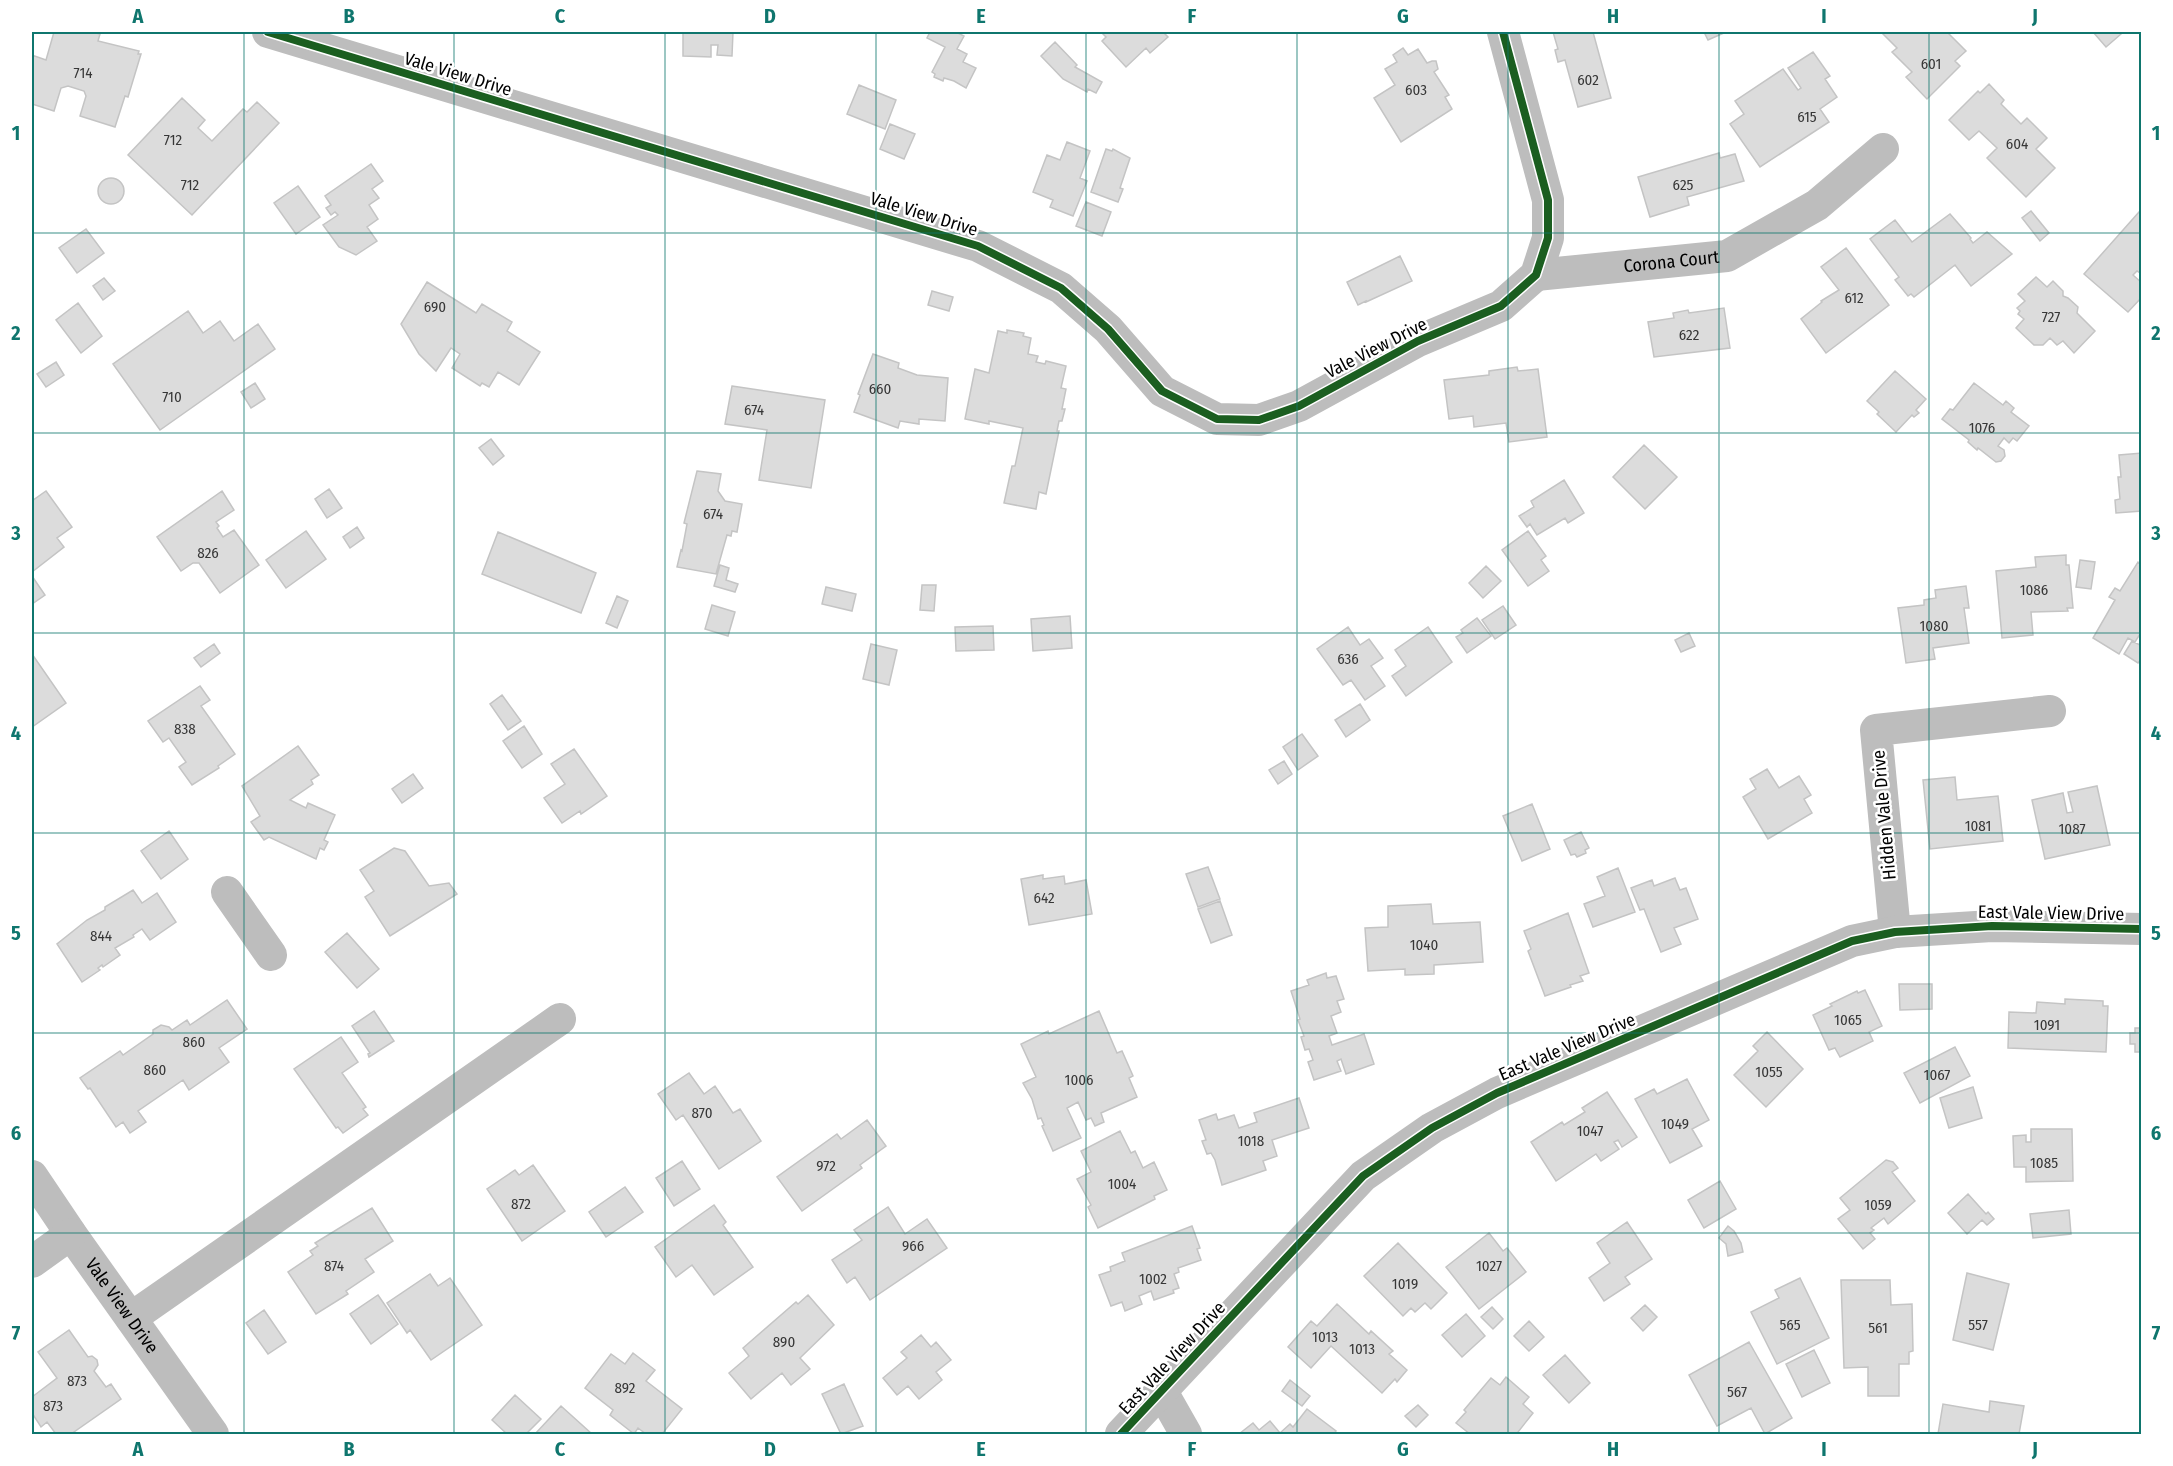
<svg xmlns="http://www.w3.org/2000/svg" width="2173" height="1466" font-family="'Fira Sans Condensed',sans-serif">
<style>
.building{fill:#dcdcdc;stroke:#c4c4c4;stroke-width:1.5}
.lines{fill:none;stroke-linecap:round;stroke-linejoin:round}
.minor{stroke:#bdbdbd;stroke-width:32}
.cycleway-casing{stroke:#fff;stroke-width:11}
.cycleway{stroke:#1b5e20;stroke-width:8}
.grid{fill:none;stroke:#0f766e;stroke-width:1.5;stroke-opacity:0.55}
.labels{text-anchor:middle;stroke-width:5;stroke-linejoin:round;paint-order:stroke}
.number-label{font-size:15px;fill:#373737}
.street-label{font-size:18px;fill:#000;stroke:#fff}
.neatline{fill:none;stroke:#0f766e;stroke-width:2}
.grid-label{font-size:20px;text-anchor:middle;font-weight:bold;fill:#0f766e}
</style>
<rect width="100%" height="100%" fill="#fff"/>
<path class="building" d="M54,32H92L100,34L98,41L139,51L138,54H141L128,97L125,96L115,127L80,116L86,96L84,91L68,86L61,88L54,111L32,104V55L46,60Z
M683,32H733L732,56L717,55L718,45H711V57L683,56Z
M930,32H956L964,36L957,49L967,54L963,62L976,68L966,88L954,81L944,78L943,81L934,77L935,74L932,72L945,47L927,38Z
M1101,32H1163L1168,37L1150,53L1146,48L1126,67L1102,41L1106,37Z
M1553,32H1593L1611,98L1578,107L1565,60L1558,62L1555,50L1558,49Z
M1704,32H1726L1708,40Z
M1881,32H1947L1966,51L1955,61L1960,66L1927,99L1906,77L1912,72L1892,52L1897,48Z
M2093,32H2119L2121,34L2106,47Z
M1055,42L1077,65L1075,67L1102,82L1096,93L1088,89L1087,92L1063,79L1041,56Z
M1403,48L1408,55L1418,49L1427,63L1432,61H1436L1438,69L1434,72L1449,95L1445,97L1452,109L1401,142L1374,98L1395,85L1385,69L1397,62L1393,55Z
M1813,52L1830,76L1825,79L1837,97L1820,109L1829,122L1760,167L1730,124L1744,114L1735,101L1783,69L1798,90L1801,88L1788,68Z
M1989,84L2004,100L2001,104L2021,124L2027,118L2047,138L2036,149L2055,168L2026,197L1987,158L1997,148L1979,131L1969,140L1949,120L1978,91L1980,93Z
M859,85L896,100L885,129L847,114Z
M182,98L205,120L198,128L212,141L243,109L247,112L257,102L279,123L192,215L128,155Z
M890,124L915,134L904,159L880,149Z
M1067,142L1090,151L1080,178L1087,181L1073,216L1050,207L1053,200L1033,192L1047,155L1060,160Z
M1106,149L1112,151L1113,149L1130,158L1120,188L1123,189L1118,202L1091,192Z
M1719,153L1720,158L1735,154L1744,181L1687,197L1689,205L1650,217L1638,177Z
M371,164L383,181L372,189L379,198L369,205L378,219L367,227L377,241L356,255L339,247L323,225L338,215L335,212L331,215L326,208L331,205L325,196Z
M98 191a13 13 0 1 1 26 0a13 13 0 1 1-26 0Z
M298,186L320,217L296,234L274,203Z
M1086,202L1111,212L1102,236L1076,226Z
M2031,211L2049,233L2040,241L2022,218Z
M2139,212L2142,214V274L2137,271L2133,275L2142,283V297L2128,312L2084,274Z
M1950,214L1971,238L1970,239L1973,243L1987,232L2012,254L1971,286L1955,265L1914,297L1911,294L1908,296L1895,280L1899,277L1870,239L1895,220L1912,242Z
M86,229L104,253L77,273L59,248Z
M1846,248L1889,305L1826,353L1801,319L1822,302L1821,301L1839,290L1821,267Z
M1400,256L1412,281L1366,302V301L1358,305L1347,282Z
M2036,277L2047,287L2053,281L2063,291V296L2068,298L2078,307L2077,313L2095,331L2074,353L2063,341L2057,345L2050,338L2043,345H2034L2016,328L2024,319L2018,314L2020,311L2017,308L2025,301L2018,294Z
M104,278L115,291L103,300L93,286Z
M427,282L476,313L482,304L512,322L507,331L540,352L519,385L498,372L489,387L482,383L480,386L452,368L460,354L451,348L436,371L419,354L401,324Z
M932,291L953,297L949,311L928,305Z
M78,303L102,336L81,353L56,320Z
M1724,308L1730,348L1654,357L1648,322L1674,318L1673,313L1688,310L1689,313Z
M188,311L203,333L220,321L234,341L258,324L275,349L160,430L113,364Z
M1007,330L1024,333L1023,336L1031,338L1028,354L1038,356L1036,362L1045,364L1046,361L1066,366L1061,388L1066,389L1062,409H1065L1062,421H1059L1057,431H1059L1046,494L1039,492L1036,509L1004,503L1012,466H1015L1023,428L989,421V424L965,419L975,369L989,373L998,331L1007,333Z
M873,354L899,363L898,368L917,375L948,378L945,421L919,419V424L900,421L898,428L854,412L860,395L858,394Z
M56,362L64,375L46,387L37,374Z
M1517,367L1518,371L1538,369L1547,437L1509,442L1506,423L1474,427L1473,416L1449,419L1444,380L1489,375V371Z
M1895,371L1926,399L1916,410L1919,413L1914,417L1912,415L1896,432L1877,414L1879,412L1867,401Z
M255,383L265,399L251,408L241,392Z
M1974,383L2003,405L2006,401L2014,408L2011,412L2029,426L2017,441L2013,438L2009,443L2004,438L1998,446L2004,450L2005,456L2001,461L1996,462L1978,448L1977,450L1968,442L1969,440L1942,419L1950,409L1953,410Z
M732,386L825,400L811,488L759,480L767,430L725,424Z
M491,439L504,456L493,465L479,448Z
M1644,445L1677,477L1645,509L1613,477Z
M2142,453V511L2116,513L2115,500L2120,499L2118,477H2121L2119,455Z
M697,471L721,474L718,491L725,501L742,504L737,532L732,531L731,536L727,535L716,574L677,567L681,550L682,551L687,524L684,523Z
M1564,480L1584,513L1568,523L1565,518L1537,535L1530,524L1527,527L1519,516L1534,507L1531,501Z
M329,489L342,508L327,518L315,499Z
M46,491L72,527L57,538L64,547L32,572V501Z
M222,491L234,510L216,522L219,526L217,528L223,537L234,530L259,565L220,593L199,563H193L181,571L157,537Z
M357,527L364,538L350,548L343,537Z
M306,531L326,559L286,588L266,560Z
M1528,531L1546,556L1541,560L1549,571L1528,586L1502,550Z
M498,532L596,573L581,613L482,574Z
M2066,555V565H2069L2073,608H2067L2068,611L2031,612L2033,635L2002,638L1996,571L2036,567L2035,557Z
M2080,560L2095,562L2091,589L2076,587Z
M2138,562L2142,565V631L2135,642L2128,638L2119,654L2093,638L2115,600L2109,597L2115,588L2120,591Z
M720,565L729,568L726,580L738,584L735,592L714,586Z
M1486,566L1501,581L1483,598L1469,583Z
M32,576L45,595L32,604Z
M922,585H936L934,611L920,610Z
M1966,586L1969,608H1964L1969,643L1933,648L1935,659L1906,663L1898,608L1924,605V600L1936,598L1935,590Z
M826,587L856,594L852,611L822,604Z
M617,596L628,601L617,628L606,623Z
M712,605L735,612L728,636L705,629Z
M1503,606L1516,625L1495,639L1482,620Z
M1070,616L1072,648L1033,651L1031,619Z
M1477,618L1491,636L1467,653L1456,637L1463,633L1461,630Z
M993,626L994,650L956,651L955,627Z
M1348,627L1360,645L1369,639L1383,658L1371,666L1385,686L1365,700L1351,680L1343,685L1317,649Z
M1428,627L1452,662L1406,696L1392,676L1406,666L1395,650Z
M1689,633L1695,646L1681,652L1675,640Z
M2132,641L2142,646V658L2138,663L2124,654Z
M214,644L220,653L201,667L194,658Z
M871,644L897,650L889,685L863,679Z
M32,654L66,703L32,727Z
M200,686L210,700L201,706L235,754L218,766L219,768L192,785L179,767L186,762L169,738L163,742L148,721Z
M502,695L521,721L508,730L490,704Z
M1360,704L1370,720L1346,737L1335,720Z
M524,726L542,754L522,768L503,741Z
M1302,734L1318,756L1298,770L1283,747Z
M298,746L319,775L311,780L313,784L290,800L306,808L308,803L335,815L324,840L328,842L324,850L320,848L316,859L269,837L264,840L251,822L260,816L242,786Z
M574,749L607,796L581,814L580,811L562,823L544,798L565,784L551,764Z
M1284,761L1292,774L1278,784L1269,770Z
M1767,769L1779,788L1799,776L1811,795L1804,799L1812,813L1768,839L1743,797L1756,789L1750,779Z
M413,774L423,788L402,803L392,789Z
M1955,777L1957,800L1998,796L2003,841L1930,849L1923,780Z
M2097,786L2110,845L2045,859L2032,800L2063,793L2067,813L2073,812L2068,792Z
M1532,804L1550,849L1522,861L1503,816Z
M169,831L188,859L161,879L141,851Z
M1581,832L1589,848L1585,850L1586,853L1577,857L1575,854L1571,855L1564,840Z
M394,848L405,851L429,886L449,883L457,894L390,936L365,897L374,891L360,870Z
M1208,867L1220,899L1198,907L1186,874Z
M1618,868L1635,912L1593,927L1584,904L1605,896L1597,877Z
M1043,875V879L1064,876L1065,884L1086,880L1092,914L1029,925L1021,879Z
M1675,878L1680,890L1686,888L1698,919L1674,928L1681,944L1661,952L1644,909L1640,910L1631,888L1652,880L1654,886Z
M133,890L142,903L157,893L176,922L150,940L142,929L133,935L134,937L115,948L120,955L103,967L102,965L98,968L100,970L82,982L57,944L87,920L105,910V907Z
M1220,901L1232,935L1211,943L1198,909Z
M1431,904L1433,924L1480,922L1483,962L1434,965V974L1405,975V969L1368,971L1365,928L1388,927V906Z
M1568,913L1589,973L1580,976L1583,981L1570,985L1571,987L1545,996L1528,951L1531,949L1524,931Z
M347,933L379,969L357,988L325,952Z
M1326,973L1327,978L1336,976L1344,999L1337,1001L1341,1012L1331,1016L1337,1033L1329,1036L1332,1045L1364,1034L1374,1064L1346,1074L1341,1059L1337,1061L1341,1071L1314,1080L1308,1062L1313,1060L1309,1049L1305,1050L1301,1037L1304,1036L1298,1020L1300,1019L1291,991L1309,985L1307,980Z
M1899,984H1932V1009L1900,1010Z
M1865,990L1882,1026L1869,1032L1873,1041L1840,1057L1835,1048L1829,1050L1813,1015L1832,1006L1830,1004L1857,991L1858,993Z
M2065,999L2103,1001V1006H2108L2106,1052L2008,1048L2009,1012L2036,1013L2037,1002L2065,1004Z
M227,1000L247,1029L219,1048L229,1062L189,1090L183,1080L138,1111L146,1122L130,1133L123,1122L116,1127L90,1088L88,1089L80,1078L120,1051L123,1055L153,1034V1030L161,1025L169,1027L172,1030L187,1020L190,1025Z
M374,1011L394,1041L369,1057L368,1054L370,1053L352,1026Z
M1099,1011L1117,1053L1122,1051L1133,1076L1129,1078L1137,1097L1101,1113L1104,1122L1095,1126L1091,1118L1086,1120L1078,1102L1067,1108L1081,1138L1053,1151L1042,1126L1044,1125L1041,1118L1038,1119L1032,1099L1023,1083L1036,1077L1021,1044L1048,1031L1049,1034Z
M2135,1028H2142V1052H2135V1044H2130V1033H2135Z
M1767,1032L1803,1069L1766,1107L1734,1075L1758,1051L1753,1046Z
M341,1037L358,1062L342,1073L366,1107L363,1109L368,1115L343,1133L338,1127L336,1128L294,1069Z
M1955,1047L1970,1076L1920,1103L1904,1073Z
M689,1073L704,1094L715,1086L733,1113L740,1109L761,1141L719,1169L683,1115L676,1120L658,1094Z
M1687,1079L1709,1120L1692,1129L1702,1146L1670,1163L1635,1099L1654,1089L1657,1094Z
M1973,1087L1982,1118L1949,1128L1940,1098Z
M1607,1092L1637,1137L1622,1147L1618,1140L1614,1142L1619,1149L1601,1161L1596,1154L1556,1181L1531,1142L1562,1122L1564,1125L1585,1112L1582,1108Z
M1299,1098L1309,1128L1272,1140L1277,1156L1263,1161L1266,1170L1222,1185L1215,1160L1211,1153L1207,1154L1202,1141L1206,1140L1199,1120L1216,1114L1218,1120L1234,1115L1239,1128L1257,1122L1254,1113Z
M867,1120L886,1146L860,1165L862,1168L802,1211L777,1177L837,1134L841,1139Z
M2031,1129H2072L2073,1181L2026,1182V1167H2014L2013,1136L2026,1135V1142H2031Z
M1120,1131L1131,1153L1135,1151L1143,1168L1154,1162L1167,1190L1154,1196L1155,1199L1098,1228L1088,1207L1091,1205L1077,1179L1091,1172L1081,1151Z
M1886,1160L1893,1162L1898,1168L1892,1172L1915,1201L1888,1224L1884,1218L1871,1228L1874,1230L1870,1233L1875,1239L1863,1249L1838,1219L1850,1210L1840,1198Z
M682,1161L700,1189L674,1206L656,1178Z
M533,1165L565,1211L522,1241L487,1189L515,1170L519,1175Z
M1720,1181L1736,1209L1704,1228L1688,1200Z
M625,1187L643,1212L606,1237L589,1212Z
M1968,1194L1986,1214L1988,1212L1994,1219L1987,1225L1982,1220L1967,1234L1948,1213Z
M714,1205L726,1222L723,1225L753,1267L714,1295L692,1265L676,1277L655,1247Z
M888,1207L905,1234L927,1219L947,1248L870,1300L855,1277L847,1283L832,1260L862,1240L854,1230Z
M372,1208L393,1241L365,1259L374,1272L346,1291L348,1294L316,1314L288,1272L313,1255L310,1251L318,1246L315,1243Z
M2069,1210L2071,1234L2033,1238L2030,1214Z
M1627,1222L1652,1259L1625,1277L1630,1284L1604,1301L1589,1278L1610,1263L1597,1243Z
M1192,1226L1200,1248L1197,1249L1201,1260L1178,1268L1179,1272L1174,1274L1179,1288L1173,1290L1174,1293L1154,1300L1151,1291L1139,1296L1142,1304L1125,1311L1122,1302L1111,1306L1099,1275L1111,1271L1110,1267L1125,1261L1122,1253Z
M1728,1226L1734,1231L1741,1243L1743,1252L1728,1256L1726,1244L1719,1238Z
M1489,1233L1503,1251L1507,1248L1526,1272L1479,1309L1446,1267Z
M1398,1243L1447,1293L1431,1309L1425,1303L1415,1312L1411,1308L1403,1316L1364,1276Z
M1967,1273L2009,1284L1993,1350L1953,1340Z
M430,1274L438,1286L450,1278L482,1325L431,1360L410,1330L407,1333L387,1303Z
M1800,1278L1829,1338L1777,1364L1751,1312L1779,1298L1775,1290Z
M1841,1280H1890L1891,1305L1912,1304L1913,1351L1909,1352V1364H1899V1396H1868V1367L1844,1368Z
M378,1295L398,1324L371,1344L350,1314Z
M808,1295L834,1325L800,1358L810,1369L791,1385L782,1373L751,1399L729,1373L749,1356L743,1348L796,1302L798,1304Z
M1337,1304L1369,1334L1371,1331L1393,1351L1389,1354L1407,1370L1397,1382L1395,1379L1382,1393L1331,1346L1311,1368L1288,1347L1311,1321L1317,1326Z
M1645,1305L1657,1317L1643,1331L1631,1318Z
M1492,1307L1503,1319L1493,1329L1481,1317Z
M264,1310L286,1342L268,1354L246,1323Z
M1466,1314L1485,1336L1462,1357L1442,1335Z
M1529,1321L1544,1337L1529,1351L1514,1336Z
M69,1330L88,1357L92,1356L97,1360L98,1365L94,1371L106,1387L111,1384L121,1399L71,1434H56L47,1422L41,1427L32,1413V1397L57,1378L38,1352Z
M921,1335L931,1347L936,1342L951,1360L936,1372L942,1380L919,1399L908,1386L897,1395L883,1378L907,1358L901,1352Z
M1749,1342L1792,1418L1765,1434L1751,1408L1717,1426L1689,1375Z
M1814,1350L1830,1383L1802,1397L1786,1364Z
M633,1353L655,1370L646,1381L682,1409L662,1434H646L638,1428L634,1434L610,1415L613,1410L585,1388L611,1354L625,1364Z
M1565,1355L1590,1383L1569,1403L1543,1375Z
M1506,1377L1529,1397L1523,1404L1533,1413L1518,1432L1521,1434H1470L1456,1423L1466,1412L1464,1410L1491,1378L1500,1385Z
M1290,1380L1310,1396L1302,1406L1282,1391Z
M844,1384L863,1426L841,1434L822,1394Z
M515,1395L541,1419L526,1434H507L492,1420Z
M1990,1401L2024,1406L2019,1434H1938L1943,1404L1989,1412Z
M1418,1405L1428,1415L1416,1427L1405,1416Z
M561,1406L592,1434H535Z
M1307,1409L1336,1431L1334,1434H1239L1253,1423L1259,1430L1270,1421L1280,1433L1290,1424L1293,1427Z"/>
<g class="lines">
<g class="minor">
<path d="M268,32L978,246L1061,288L1108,329L1162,391L1217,419L1259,420L1299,406L1418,341L1501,306L1536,275L1548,238V200L1503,32"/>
<path id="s1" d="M1536,275L1727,256L1817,205L1883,149"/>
<path d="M227,892L271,955"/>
<path d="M1895,932L1876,730L2050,711"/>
<path id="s2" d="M32,1176L71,1234L213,1434"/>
<path d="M32,1262L71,1234"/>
<path d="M131,1318L560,1019"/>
<path d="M1161,1390L1186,1434"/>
<path d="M1121,1434L1363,1176L1432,1128L1497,1093L1852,941L1895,932L1992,926L2142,929"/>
</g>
<defs>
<path id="cycleway" d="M268,32L978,246L1061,288L1108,329L1162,391L1217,419L1259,420L1299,406L1418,341L1501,306L1536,275L1548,238V200L1503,32
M1121,1434L1363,1176L1432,1128L1497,1093L1852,941L1895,932L1992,926L2142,929"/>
</defs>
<use href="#cycleway" class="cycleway-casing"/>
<use href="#cycleway" class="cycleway"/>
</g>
<path class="grid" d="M244,32V1434M454,32V1434M665,32V1434M876,32V1434M1086,32V1434M1297,32V1434M1508,32V1434M1719,32V1434M1929,32V1434M32,233H2142M32,433H2142M32,633H2142M32,833H2142M32,1033H2142M32,1233H2142"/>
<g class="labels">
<g class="number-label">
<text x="1931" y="69">601</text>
<text x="83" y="78">714</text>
<text x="1588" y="85">602</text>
<text x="1416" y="95">603</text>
<text x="1807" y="122">615</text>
<text x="173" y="145">712</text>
<text x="2017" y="149">604</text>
<text x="190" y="190">712</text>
<text x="1683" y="190">625</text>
<text x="1854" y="303">612</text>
<text x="435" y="312">690</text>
<text x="2051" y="322">727</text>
<text x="1689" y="340">622</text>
<text x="880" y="394">660</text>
<text x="172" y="402">710</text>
<text x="754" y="415">674</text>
<text x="1982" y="433">1076</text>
<text x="713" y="519">674</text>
<text x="208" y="558">826</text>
<text x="2034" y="595">1086</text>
<text x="1934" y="631">1080</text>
<text x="1348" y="664">636</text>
<text x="185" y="734">838</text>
<text x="1978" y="831">1081</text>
<text x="2072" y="834">1087</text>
<text x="1044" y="903">642</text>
<text x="101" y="941">844</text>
<text x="1424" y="950">1040</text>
<text x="1848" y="1025">1065</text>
<text x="2047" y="1030">1091</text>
<text x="194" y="1047">860</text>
<text x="155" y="1075">860</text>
<text x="1769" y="1077">1055</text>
<text x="1937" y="1080">1067</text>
<text x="1079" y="1085">1006</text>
<text x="702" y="1118">870</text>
<text x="1675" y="1129">1049</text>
<text x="1590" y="1136">1047</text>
<text x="1251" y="1146">1018</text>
<text x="2044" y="1168">1085</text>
<text x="826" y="1171">972</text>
<text x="1122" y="1189">1004</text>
<text x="521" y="1209">872</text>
<text x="1878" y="1210">1059</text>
<text x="913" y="1251">966</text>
<text x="334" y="1271">874</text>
<text x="1489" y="1271">1027</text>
<text x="1153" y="1284">1002</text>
<text x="1405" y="1289">1019</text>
<text x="1790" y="1330">565</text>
<text x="1978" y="1330">557</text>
<text x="1878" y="1333">561</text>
<text x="1325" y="1342">1013</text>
<text x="784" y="1347">890</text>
<text x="1362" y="1354">1013</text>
<text x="77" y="1386">873</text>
<text x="625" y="1393">892</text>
<text x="1737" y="1397">567</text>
<text x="53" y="1411">873</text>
</g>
<g class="street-label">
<text transform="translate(458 74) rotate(17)" y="6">Vale View Drive</text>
<text transform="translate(924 214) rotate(17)" y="6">Vale View Drive</text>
<text dy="6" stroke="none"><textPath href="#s1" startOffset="136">Corona Court</textPath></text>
<text transform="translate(1376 348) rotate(-27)" y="6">Vale View Drive</text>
<text transform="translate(1884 815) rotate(-95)" y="6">Hidden Vale Drive</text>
<text transform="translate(2051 913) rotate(1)" y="6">East Vale View Drive</text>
<text transform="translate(1567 1047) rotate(-23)" y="6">East Vale View Drive</text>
<text dy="6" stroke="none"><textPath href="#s2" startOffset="158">Vale View Drive</textPath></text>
<text transform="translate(1172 1358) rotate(-47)" y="6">East Vale View Drive</text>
</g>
</g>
<rect width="2173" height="1466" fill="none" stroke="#ffffff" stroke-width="66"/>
<rect x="33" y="33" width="2107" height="1400" class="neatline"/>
<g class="grid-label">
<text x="138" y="23">A</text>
<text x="349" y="23">B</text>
<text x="560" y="23">C</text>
<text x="770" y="23">D</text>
<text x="981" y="23">E</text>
<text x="1192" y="23">F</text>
<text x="1403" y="23">G</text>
<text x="1613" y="23">H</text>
<text x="1824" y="23">I</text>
<text x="2035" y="23">J</text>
<text x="16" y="140">1</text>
<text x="2156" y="140">1</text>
<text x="16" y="340">2</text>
<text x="2156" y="340">2</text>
<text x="16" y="540">3</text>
<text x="2156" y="540">3</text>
<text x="16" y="740">4</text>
<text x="2156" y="740">4</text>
<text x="16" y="940">5</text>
<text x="2156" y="940">5</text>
<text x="16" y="1140">6</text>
<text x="2156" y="1140">6</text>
<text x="16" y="1340">7</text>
<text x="2156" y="1340">7</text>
<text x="138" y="1456">A</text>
<text x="349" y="1456">B</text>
<text x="560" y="1456">C</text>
<text x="770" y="1456">D</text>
<text x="981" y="1456">E</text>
<text x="1192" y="1456">F</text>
<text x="1403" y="1456">G</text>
<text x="1613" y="1456">H</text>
<text x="1824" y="1456">I</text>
<text x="2035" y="1456">J</text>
</g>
</svg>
